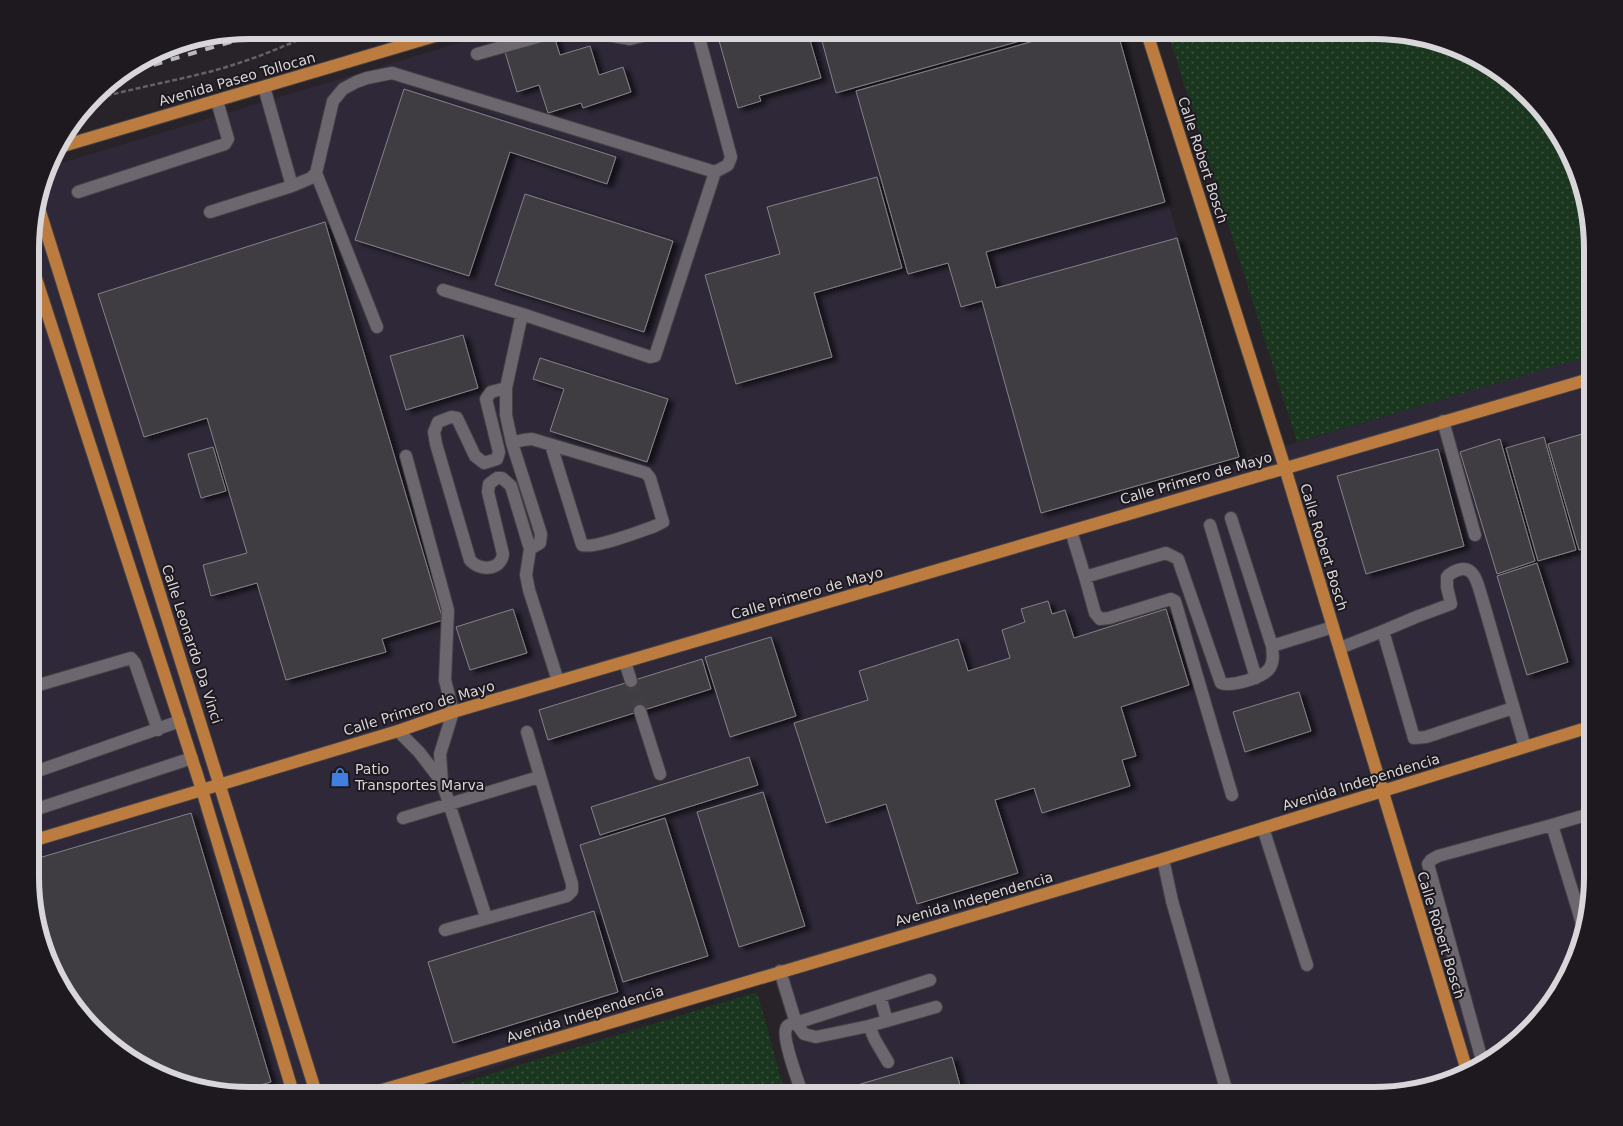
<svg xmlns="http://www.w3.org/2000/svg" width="1623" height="1126" font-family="'DejaVu Sans',sans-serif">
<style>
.industrial{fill:#2e2838}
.grass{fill:url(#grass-dots)}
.building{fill:#403c42;stroke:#868188;filter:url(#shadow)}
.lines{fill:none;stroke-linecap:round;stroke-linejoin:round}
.minor-tunnel{stroke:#423e43;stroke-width:12;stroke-dasharray:12 6;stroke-linecap:butt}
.minor-casing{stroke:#444145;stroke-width:14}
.major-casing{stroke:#444145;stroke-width:14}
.path{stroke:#656166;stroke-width:2.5;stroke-dasharray:5 2.5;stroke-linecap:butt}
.minor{stroke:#6c676e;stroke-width:12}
.major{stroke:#bc7c40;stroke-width:12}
.rail{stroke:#bbb8bc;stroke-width:4;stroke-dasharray:9 9;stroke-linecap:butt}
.labels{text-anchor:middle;stroke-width:4;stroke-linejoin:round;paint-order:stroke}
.street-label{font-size:14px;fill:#d8d6d9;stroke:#1d191f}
.poi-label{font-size:14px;fill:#d8d6d9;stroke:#1d191f;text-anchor:start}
.rim{fill:none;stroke:#d8d6d9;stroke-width:6}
</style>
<defs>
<pattern id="grass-dots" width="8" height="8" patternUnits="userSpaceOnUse" patternTransform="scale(1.25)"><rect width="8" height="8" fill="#1b361e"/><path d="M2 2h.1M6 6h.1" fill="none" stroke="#3b523e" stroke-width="1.8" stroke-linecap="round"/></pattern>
<filter id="shadow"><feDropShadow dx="5.5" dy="3" stdDeviation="2.5" flood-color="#0009"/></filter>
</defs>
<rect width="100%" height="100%" fill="#272328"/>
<path class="industrial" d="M502,30H1116L1245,458L1593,354V892L1581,948L1548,1010L1471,1073L1375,1096H810L773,975L407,1096H234L178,1084L116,1051L59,987L32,906V220L48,167Z"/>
<path class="grass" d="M1167,30H1389L1445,42L1507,75L1564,139L1593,234V355L1297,442Z
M757,992L786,1096H419Z"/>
<path class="building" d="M740,30H807L821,78L759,96L761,101L738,108L718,37Z
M819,30H926L929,41L968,30H1059L836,93Z
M1073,30H1117L1165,202L986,252L996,288L1177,238L1239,457L1041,513L982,301L961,307L948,263L908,274L856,91Z
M554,36L560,55L590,46L599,75L623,67L631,92L583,108L581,103L548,113L539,85L517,92L505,52Z
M404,89L616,157L607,184L510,152L469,276L355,240Z
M877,177L902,268L814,293L832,357L736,384L705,275L780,254L767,207Z
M525,194L673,241L644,332L495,285Z
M325,222L443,620L382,639L386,652L286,680L257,583L211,596L203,565L247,553L207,418L144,437L98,294Z
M463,335L478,388L406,410L390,356Z
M540,358L668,399L647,462L550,431L564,389L533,379Z
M1589,432L1593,443V546L1579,550L1548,444Z
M1544,437L1576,550L1538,561L1506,448Z
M1500,439L1535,561L1497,574L1460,452Z
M213,447L226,491L201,498L188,454Z
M1438,449L1464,546L1366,574L1337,476Z
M1537,563L1568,662L1527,675L1497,576Z
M1048,601L1052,614L1065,610L1074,638L1166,609L1189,685L1121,707L1136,756L1122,760L1130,786L1042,813L1034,788L995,800L1018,873L917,904L886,804L826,823L794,723L868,700L859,671L958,639L968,671L1010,658L1002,630L1025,622L1021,609Z
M513,609L527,653L470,670L456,627Z
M771,637L796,716L730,737L705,657Z
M702,659L711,689L548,740L539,710Z
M1299,692L1311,731L1245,752L1233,712Z
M749,757L758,785L600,835L591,807Z
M763,792L805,926L739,947L697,812Z
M191,813L271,1082L228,1094L178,1084L116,1051L59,987L32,906V860Z
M665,818L708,956L623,982L580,845Z
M594,911L618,992L453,1043L428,962Z
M952,1057L963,1096H820Z"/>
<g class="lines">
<path class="minor-tunnel" d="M631,681L640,711"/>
<defs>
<path id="minor" d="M580,30L630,39L667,30
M477,54L563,30
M316,173L377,327
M292,186L311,178L316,173L333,101L343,89L356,82L367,78L392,73L715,172
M78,192L225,144L228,139L217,101
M210,212L292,186L264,87
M443,290L522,314L650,357L655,356L715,172L728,165L731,157L697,30
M506,388L491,392L486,399L499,452L497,459L484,463L475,456L457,418L451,417L438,422L434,432L436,444L470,560C479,571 501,571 503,554L488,492L489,484L497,478H502L511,486L530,549L540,543L541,534L512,443L523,440L532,439L646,473L650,478L663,522L655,526C641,531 594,549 582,545L551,445
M1443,421L1475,535
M512,443L506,415V388L522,314
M406,456L448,610L445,680L453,712L440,754L442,782L486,917
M1210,525L1256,678
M1071,531L1085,577L1166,553L1178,559L1221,683C1231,687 1262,678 1269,669C1274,663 1273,654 1272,646L1231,518
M530,549L526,575L529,590L558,681
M1085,577L1095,613L1100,619L1109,618L1171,599L1175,601L1232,795
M1272,646L1333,627
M1340,648L1383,631
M625,662L631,681
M32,687L131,658L135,663L158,730
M1513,708L1426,737L1414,738L1383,631L1416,617L1451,604L1447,587V577C1450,573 1453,572 1458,570C1475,564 1478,586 1482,598L1525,747
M640,711L660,774
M398,731L419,752L442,782
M32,773L180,721
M32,809L40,808L192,758
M403,818L539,777
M1263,828L1307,965
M1163,859L1172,901L1228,1096
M1590,906L1578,910L1552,825L1593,813
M1578,910L1584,932
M445,930L567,896L572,891V884L527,732
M780,971L796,1023L930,980
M880,996L887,1021
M869,1026L936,1007
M1483,1064L1428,864L1431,860L1438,856L1552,825
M803,1096C799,1084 782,1038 786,1029C787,1024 792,1024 796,1023L804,1034L816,1037L869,1026L875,1040L888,1062"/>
<path id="major" d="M1146,30L1285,468L1468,1074
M56,148L455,30
M37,202C129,500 225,797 317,1096
M32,266L202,790L294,1096
M32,841L398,731L453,712L1593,378
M362,1096L1163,859L1593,726"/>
</defs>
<use href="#minor" class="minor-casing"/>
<use href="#major" class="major-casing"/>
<path class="path" d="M92,100C133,88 175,81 216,70C252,60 286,46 320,30"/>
<use href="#minor" class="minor"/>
<use href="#major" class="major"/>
<path class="rail" d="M119,75L271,30"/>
</g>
<defs>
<symbol id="shop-bare" viewBox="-9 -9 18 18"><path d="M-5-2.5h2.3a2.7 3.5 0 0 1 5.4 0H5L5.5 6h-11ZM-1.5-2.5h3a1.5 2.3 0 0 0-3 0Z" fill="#3f7fe0" stroke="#1d191f" stroke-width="2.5" paint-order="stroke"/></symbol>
</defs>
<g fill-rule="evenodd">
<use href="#shop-bare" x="326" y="763" width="28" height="28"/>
</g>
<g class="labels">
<g class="street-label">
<text transform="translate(237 79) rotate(-16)" y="5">Avenida Paseo Tollocan</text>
<text transform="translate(1203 160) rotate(72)" y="5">Calle Robert Bosch</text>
<text transform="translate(1196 478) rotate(-16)" y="5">Calle Primero de Mayo</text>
<text transform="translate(1324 547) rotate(73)" y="5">Calle Robert Bosch</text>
<text transform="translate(807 593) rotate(-16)" y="5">Calle Primero de Mayo</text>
<text transform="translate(192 644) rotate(72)" y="5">Calle Leonardo Da Vinci</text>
<text transform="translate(419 708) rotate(-17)" y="5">Calle Primero de Mayo</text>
<text transform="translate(1361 782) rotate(-17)" y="5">Avenida Independencia</text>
<text transform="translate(974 899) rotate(-16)" y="5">Avenida Independencia</text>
<text transform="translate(1441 935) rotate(73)" y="5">Calle Robert Bosch</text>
<text transform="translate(585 1014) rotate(-17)" y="5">Avenida Independencia</text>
</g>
<g class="poi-label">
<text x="355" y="774">Patio<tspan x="355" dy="16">Transportes Marva</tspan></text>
</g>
</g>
<path d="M0 0H1623V1126H0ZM249 39H1374A210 210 0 0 1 1584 249V877A210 210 0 0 1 1374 1087H249A210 210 0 0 1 39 877V249A210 210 0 0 1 249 39Z" fill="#1d191f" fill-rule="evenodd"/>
<path class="rim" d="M249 39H1374A210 210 0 0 1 1584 249V877A210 210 0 0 1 1374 1087H249A210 210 0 0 1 39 877V249A210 210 0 0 1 249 39Z"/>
</svg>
